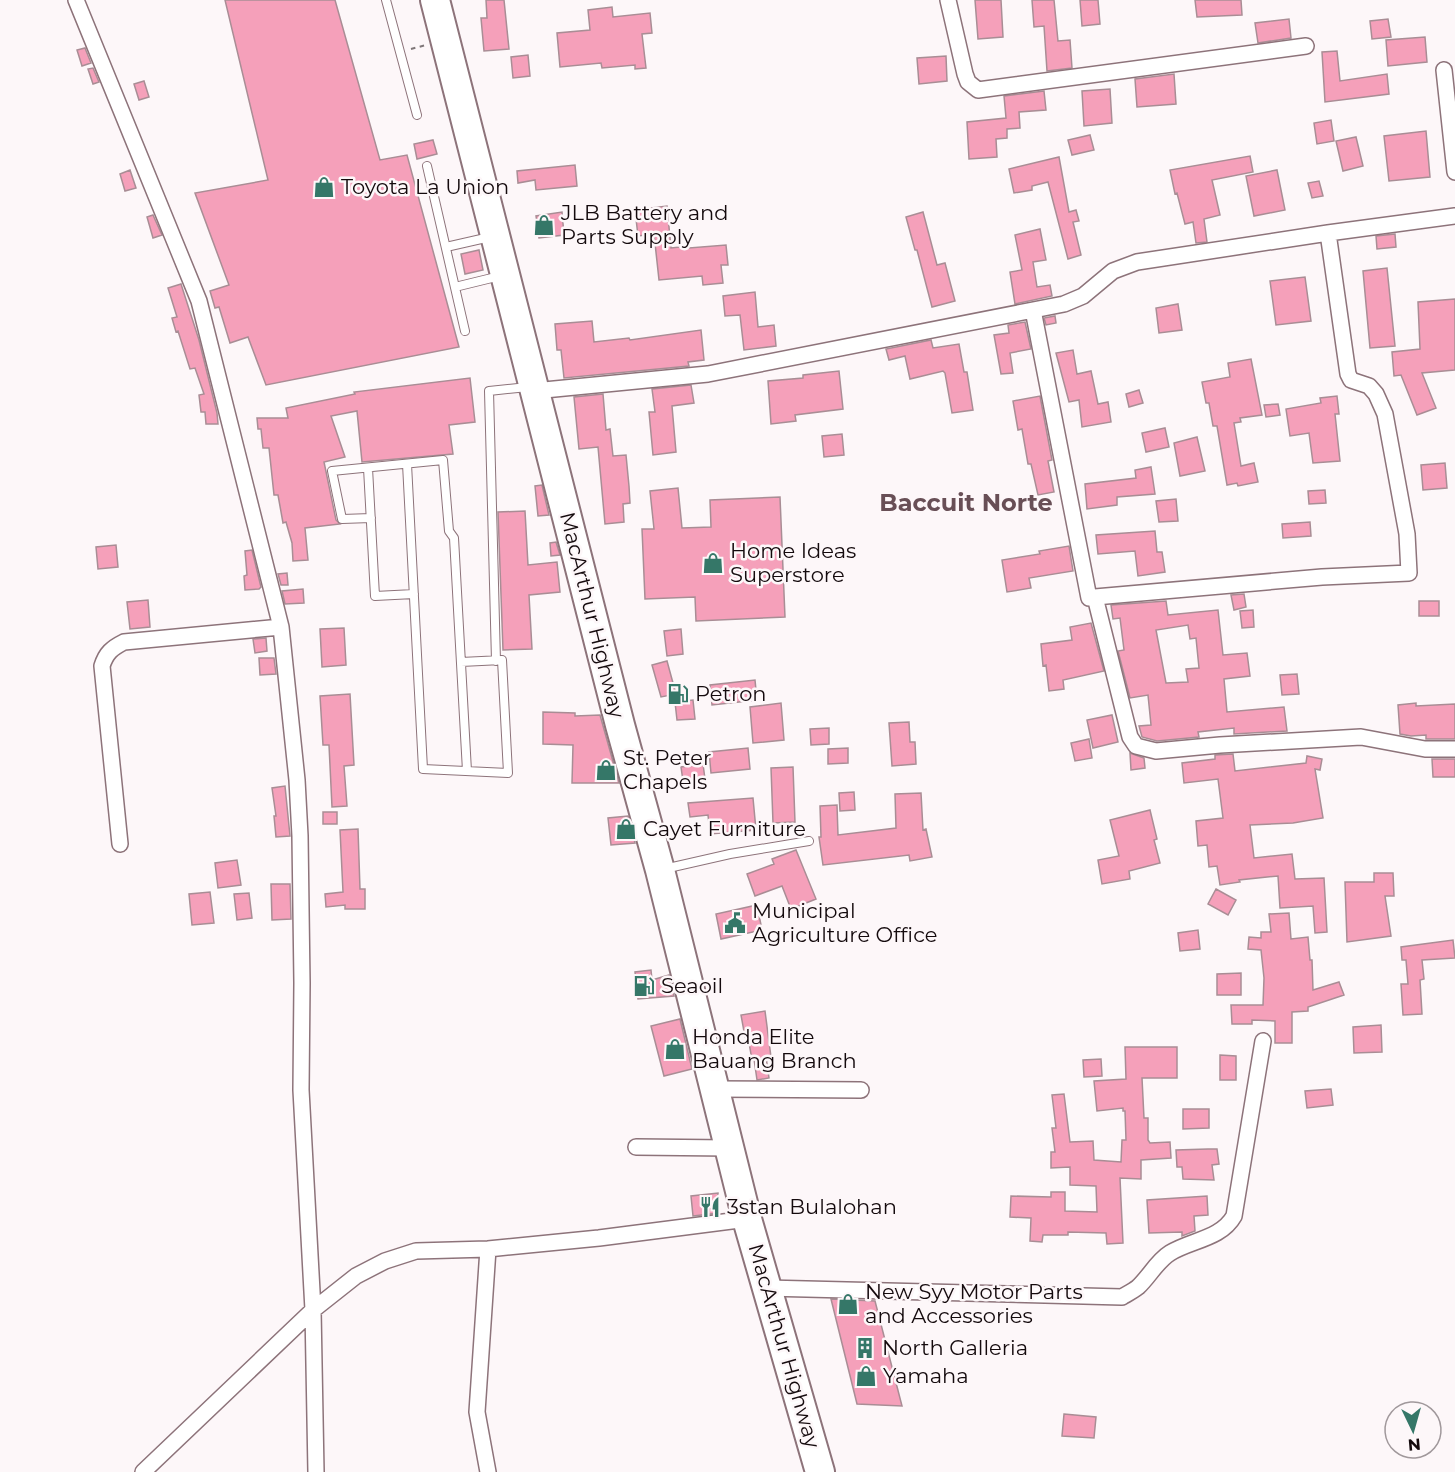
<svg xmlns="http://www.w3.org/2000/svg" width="1455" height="1472" font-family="Montserrat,sans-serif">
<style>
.building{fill:#f5a0ba;stroke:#a98d95;stroke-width:1.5;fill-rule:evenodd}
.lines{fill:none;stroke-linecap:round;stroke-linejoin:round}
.lane-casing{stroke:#8d737a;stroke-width:10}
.street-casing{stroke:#8d737a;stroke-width:18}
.highway-casing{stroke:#8d737a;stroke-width:32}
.path{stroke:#7f7779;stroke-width:2;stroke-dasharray:4.5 4.5;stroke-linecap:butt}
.lane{stroke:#fff;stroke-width:8}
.street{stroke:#fff;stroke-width:15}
.highway{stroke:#fff;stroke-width:28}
.labels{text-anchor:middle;stroke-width:5;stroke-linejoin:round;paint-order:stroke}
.poi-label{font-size:21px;fill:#140a0d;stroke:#fdf7f9;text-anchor:start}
.street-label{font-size:21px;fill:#140a0d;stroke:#fdf7f9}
.quarter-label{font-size:24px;font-weight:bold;fill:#684f56;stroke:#fdf7f9}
</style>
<rect width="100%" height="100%" fill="#fdf7f9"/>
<path class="building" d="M225,0H335L380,160L407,155L459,347L266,385L248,337L230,343L219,307L215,308L210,291L229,285L195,193L268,180Z
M486,0H504L509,49L484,51L481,18H487Z
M975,0H1001L1003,37L978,39Z
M1032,0H1054L1058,41L1070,40L1072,68L1047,71L1044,26L1034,27Z
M1080,0H1098L1100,24L1082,26Z
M1195,0H1241L1242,15L1197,17Z
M612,7L613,17L650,13L652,33L642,34L646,68L635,69V65L602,68L601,63L560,67L557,33L590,30L588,10Z
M1289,19L1291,38L1258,43L1255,23Z
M1388,19L1391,37L1372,39L1370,21Z
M1425,37L1427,62L1388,66L1386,40Z
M85,48L91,63L82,66L77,50Z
M1337,51L1340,81L1387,74L1389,94L1325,102L1322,52Z
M528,55L530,76L513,78L511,57Z
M946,56L947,81L919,84L917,58Z
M93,68L99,82L93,84L88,69Z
M1174,74L1176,104L1137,107L1135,79Z
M144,81L149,97L139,100L134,84Z
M1110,89L1112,123L1084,126L1082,91Z
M1044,91L1046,110L1019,112L1020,128L1007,129V138L996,139L997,157L969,159L967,122L1006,118L1004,96Z
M1331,120L1334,141L1317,144L1314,123Z
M1426,131L1430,177L1389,181L1384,136Z
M1090,135L1094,150L1072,155L1068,140Z
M1356,137L1363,166L1343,171L1336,141Z
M433,140L437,154L417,159L414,144Z
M1250,156L1253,172L1212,180L1220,215L1204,219L1207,242L1196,243L1193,222L1185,224L1177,193L1175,194L1170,170Z
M1059,157L1069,212L1076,210L1079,221L1073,222L1081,255L1068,259L1048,182L1032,186V190L1014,193L1009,169Z
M575,165L577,186L536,190L535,180L518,183L517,171Z
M130,170L136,188L125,191L120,174Z
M1277,170L1285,210L1254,216L1246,176Z
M1319,181L1323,196L1312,198L1308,183Z
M667,206L671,248L689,246V248L726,245L728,265H721L723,283L703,285L702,276L659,280L654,234L638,236L635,210Z
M562,212L564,235L539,238L536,216Z
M923,212L937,265L945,263L955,301L932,307L917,250H915L906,217Z
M153,215L162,235L153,238L147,217Z
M1040,229L1046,260L1033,262L1037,287L1050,285L1052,296L1015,304L1010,272L1022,270L1015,235Z
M1395,234L1396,247L1377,249L1376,236Z
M479,250L483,270L465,274L461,254Z
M1387,268L1395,346L1370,348L1363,271Z
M1305,277L1311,321L1276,325L1270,281Z
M181,284L199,340L217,413L218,424H206L205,412H201L199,395L204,394L195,368L190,369L178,331L176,332L172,318L177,317L168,288Z
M755,292L758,327L774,325L776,346L744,350L740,315L725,316L723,296Z
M1455,299V370L1422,373L1436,408L1417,415L1401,375L1394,376L1392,352L1420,349L1418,302Z
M1178,304L1182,330L1159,333L1156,308Z
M1055,316L1056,323L1046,325L1044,318Z
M592,321L594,342L629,338L630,340L701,330L704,360L688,362L689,366L564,378L561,350H557L555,324Z
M1025,322L1031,349L1010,353L1013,373L1001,374L994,335L1009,333L1008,325Z
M931,340L933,348L959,344L964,372H967L973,410L952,413L945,373L943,371L910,379L905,356L889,360L886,349Z
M1073,350L1077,374L1091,371L1098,404L1108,402L1111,422L1082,427L1079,400L1069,402L1056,353Z
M1251,359L1262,415L1240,418L1241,422L1234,423L1241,466L1254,463L1258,482L1238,486L1237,483L1227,485L1217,426H1213L1209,403H1206L1202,382L1230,377L1228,363Z
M839,371L843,409L795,415L796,421L771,424L768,381L803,378V375Z
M470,378L475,422L449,425L453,454L362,462L357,411L331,416L345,457L324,462L336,520L340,524L305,528L308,560L293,561L292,543L286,522L283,523L278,495H274L269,448H263L261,429H258L257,418H288L286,408L355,394L354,392Z
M691,385L694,403L672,406L676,452L653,455L649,412H655L652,389Z
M1139,390L1143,403L1129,407L1126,394Z
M603,394L606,430L610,429L613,456L626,455L629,486L630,503L623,504L624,522L605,524L598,447L579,449L574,397Z
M1040,396L1052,460L1048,461L1054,492L1038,495L1031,464H1028L1022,429L1018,430L1013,401Z
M1337,396L1339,414H1335L1340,461L1313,463L1309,433L1290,436L1286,409L1321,403L1320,398Z
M1278,404L1280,415L1266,417L1264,405Z
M1165,428L1169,447L1146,452L1142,433Z
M842,434L844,455L824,457L822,436Z
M1197,437L1205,471L1180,476L1174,443Z
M1445,463L1447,488L1423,490L1421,465Z
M1151,467L1155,494L1117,497V505L1087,509L1085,484L1136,478L1135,470Z
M542,485L549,515L538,516L535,486Z
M678,488L682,528L711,527L710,500L780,497L785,617L696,621L695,597L645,599L642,529H654L650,491Z
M1325,490L1326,503L1309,504L1308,491Z
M1176,499L1178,521L1159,522L1156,501Z
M525,511L528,565L557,562L560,592L529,595L532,649L503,650L498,512Z
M1310,522L1311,536L1283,538L1282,524Z
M1155,531L1157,552H1162L1165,572L1138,576L1135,551L1098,554L1096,535Z
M556,542L560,555L551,556L550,543Z
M116,545L118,567L98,569L96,547Z
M1069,546L1073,571L1029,578L1031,588L1007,592L1002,560L1040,554L1039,551Z
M252,550L261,587L259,589L245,590L244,576L247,575L245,551Z
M287,573L288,585H281L278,574Z
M303,589L304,603L285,604L282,591Z
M1244,594L1246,607L1234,610L1231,595Z
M148,600L150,627L130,629L127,602Z
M1166,601L1168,615L1218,610L1223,655L1247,653L1250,676L1224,679L1227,712L1284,707L1287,731L1234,734V728L1198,732L1199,737L1157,741L1142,737L1139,726L1151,725L1148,695L1130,698L1118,651L1124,650L1120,618L1113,619L1111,605ZM1188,625L1190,639L1196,638L1199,668L1186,669L1188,682L1166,683L1156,630Z
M1419,601H1439V616H1419Z
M1253,610L1254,627L1242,628L1240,611Z
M1091,623L1104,671L1063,680L1064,689L1049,691L1046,665L1043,666L1041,644L1072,640L1070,627Z
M344,628L346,665L322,667L320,629Z
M681,629L683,654L667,656L664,631Z
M266,638L267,651L255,653L253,639Z
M259,658H274L276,674L260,675Z
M667,661L676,694L661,697L652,665Z
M1297,674L1299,694L1282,695L1280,675Z
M755,680L757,700L712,705L710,685Z
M350,694L354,765L344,766L347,806L332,807L329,745H323L320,696Z
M693,700L695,719L677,720L675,702Z
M781,703L784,740L753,743L750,707Z
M1416,703V706L1455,704V739H1426V735L1411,736L1400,734L1398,705Z
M543,712L575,713V716L600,715L619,783H572L573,745L543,744Z
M1112,715L1118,742L1093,748L1087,720Z
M909,722L910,742H915L916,764L892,766L889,723Z
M829,728V744L811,745L810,729Z
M1089,739L1092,758L1075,761L1071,743Z
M748,748L750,769L711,773L709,752Z
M848,748V763L828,764V749Z
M1130,753L1144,758L1145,768L1131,770Z
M1233,754L1235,771L1306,763L1307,756L1322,759L1320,770L1315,769L1323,818L1293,823L1250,825L1254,858L1292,854L1295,879L1324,878L1327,932L1315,933L1313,906L1280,908L1278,876L1239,880L1240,882L1220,885L1217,866L1209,867L1207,845L1198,846L1196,821L1223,818L1218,779L1184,783L1182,763L1215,759V755Z
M1432,759H1455V777H1433Z
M703,764L705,779L683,781L681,767Z
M793,767L795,822L773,823L771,768Z
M285,786L290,836L276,837L274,816H276L272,788Z
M854,792L855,810L840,811L839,793Z
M921,793L923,830L926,829L932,857L910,861L909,855L823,865L819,837H821L820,806L837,805L838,835L896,828L895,794Z
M753,798L756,830L710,834L708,815L690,817L688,803Z
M1150,810L1157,839L1154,840L1160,863L1129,871L1130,879L1102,884L1098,860L1119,856L1110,820Z
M323,812H337V824H323Z
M628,816L635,843L611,845L608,818Z
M358,829L360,889H365V909H345V905L326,907L325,894L343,892L340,830Z
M796,850L816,899L791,909L782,886L755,896L747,874L774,864L772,859Z
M237,860L241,885L218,888L215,863Z
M1374,873H1393L1394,896H1385L1391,936L1347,942L1345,882H1374Z
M271,884H290L291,919L272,920Z
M1216,889L1236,900L1228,915L1208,904Z
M210,892L214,923L192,925L189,894Z
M249,893L252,918L237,920L234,894Z
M757,905L762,930L721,939L716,914Z
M1289,913L1291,939L1308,937L1310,960H1312L1313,990L1339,982L1344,995L1308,1007V1011L1292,1012V1043H1275V1021L1252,1020V1024H1232L1231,1005H1263L1264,978L1261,950L1248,949L1249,937L1261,938V932H1271L1269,914Z
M1198,930L1200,949L1180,951L1178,933Z
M1453,940L1455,958L1422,960L1424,979L1420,980L1422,1014L1403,1015L1401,984H1408L1406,960H1402L1401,947Z
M651,970L652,980L669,975L674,996L638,999L635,972Z
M1241,973V995H1217V974Z
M765,1011L771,1057H766L769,1078L757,1080L754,1059L752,1060L748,1037H745L741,1015Z
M680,1019L692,1069L664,1076L651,1026Z
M1381,1025L1382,1052L1354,1053L1353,1027Z
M1125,1047H1177V1078H1142L1144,1118H1148V1140L1150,1143L1170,1142L1171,1158L1141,1160V1179L1120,1178L1123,1243L1107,1244L1106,1233L1068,1232V1235H1043L1042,1242L1030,1241L1031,1218L1010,1217L1011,1196L1051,1197V1192H1065V1211L1097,1212L1096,1186L1070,1185V1167L1051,1168V1152H1055L1052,1128H1056L1052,1095L1064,1094L1070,1142L1093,1141L1094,1160L1121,1162L1122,1140H1126L1125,1111H1123V1108L1097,1111L1094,1081L1126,1079Z
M1220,1055L1236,1056V1080H1220Z
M1101,1059L1102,1076L1084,1077L1083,1060Z
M1331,1089L1333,1105L1307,1108L1305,1091Z
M1183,1109H1209V1128L1183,1129Z
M1208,1149H1217L1219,1164L1212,1165L1214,1180L1183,1179L1182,1167H1177L1176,1150Z
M718,1193L719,1213L693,1216L691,1196Z
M1207,1196L1208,1215L1194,1216L1195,1231L1182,1236V1232L1149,1233L1147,1200Z
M831,1299L875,1301L902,1406L857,1404Z
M1064,1414L1096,1417L1094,1438L1062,1436Z"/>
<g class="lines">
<defs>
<path id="lane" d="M386,0L417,115
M427,166L465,331
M446,247L490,237
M455,287L500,276
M407,464L423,769L508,773L502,660L461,662
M368,468L375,596L414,594
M371,518L342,519L332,471L443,460L449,531L454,538L467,771
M496,661L489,391L528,387
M664,869L730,854L809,841"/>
<path id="street" d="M76,0L199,301L281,627L297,780L300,836L302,983L301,1090L313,1310L316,1472
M948,0L965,74L968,82L978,90L1306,46
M1444,70L1455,172
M1033,310L1089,598L1095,597L1130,737L1136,746L1156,751L1220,745L1361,737L1425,749H1455
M534,391L708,374L1064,304L1083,296L1113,271L1137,262L1328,233L1455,216
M1095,597L1322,577L1409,573L1407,534L1385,414L1376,394L1369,386L1351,380L1348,374L1328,233
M120,844L102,666C106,653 112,648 124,642L281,627
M715,1089L861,1090
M636,1147L729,1148
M488,1249L477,1412L488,1472
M766,1288L1122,1297C1127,1294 1133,1291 1138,1287C1149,1277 1157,1261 1170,1253C1191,1240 1221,1239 1234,1216L1263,1041
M143,1472L313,1310L356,1276L385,1261L416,1251L488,1249L599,1238L747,1219"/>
<path id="highway" d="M435,0L620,725L660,870L747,1219L820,1472"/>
</defs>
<use href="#lane" class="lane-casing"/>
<use href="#street" class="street-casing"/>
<use href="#highway" class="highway-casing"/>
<path class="path" d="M411,49L426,45"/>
<use href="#lane" class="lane"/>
<use href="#street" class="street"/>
<use href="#highway" class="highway"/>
</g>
<defs>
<symbol id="shop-bare" viewBox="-9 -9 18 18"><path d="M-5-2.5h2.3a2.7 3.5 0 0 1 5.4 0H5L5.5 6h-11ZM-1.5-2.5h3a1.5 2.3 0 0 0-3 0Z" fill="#357768" stroke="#fdf7f9" stroke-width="2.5" paint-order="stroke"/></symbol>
<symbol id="fuel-bare" viewBox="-9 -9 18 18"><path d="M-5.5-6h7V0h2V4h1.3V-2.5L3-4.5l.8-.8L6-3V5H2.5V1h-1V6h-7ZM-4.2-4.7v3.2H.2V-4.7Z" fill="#357768" stroke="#fdf7f9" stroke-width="2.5" paint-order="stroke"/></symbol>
<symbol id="civic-bare" viewBox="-9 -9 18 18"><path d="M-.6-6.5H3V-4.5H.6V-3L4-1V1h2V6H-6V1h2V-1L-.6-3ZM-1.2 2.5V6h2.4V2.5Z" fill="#357768" stroke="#fdf7f9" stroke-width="2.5" paint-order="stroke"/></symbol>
<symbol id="restaurant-bare" viewBox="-9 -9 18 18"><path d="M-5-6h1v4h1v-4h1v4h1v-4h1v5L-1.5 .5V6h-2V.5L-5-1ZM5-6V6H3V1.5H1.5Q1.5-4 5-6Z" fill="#357768" stroke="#fdf7f9" stroke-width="2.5" paint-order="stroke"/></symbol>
<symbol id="building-bare" viewBox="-9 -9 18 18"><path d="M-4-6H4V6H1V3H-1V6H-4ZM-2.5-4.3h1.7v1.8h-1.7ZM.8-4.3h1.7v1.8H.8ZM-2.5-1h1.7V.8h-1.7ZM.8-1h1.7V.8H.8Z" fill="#357768" stroke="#fdf7f9" stroke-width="2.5" paint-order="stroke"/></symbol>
</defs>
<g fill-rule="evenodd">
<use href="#shop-bare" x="309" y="172" width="30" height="30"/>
<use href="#shop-bare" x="529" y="210" width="30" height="30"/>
<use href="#shop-bare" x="698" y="548" width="30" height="30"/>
<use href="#fuel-bare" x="663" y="679" width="30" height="30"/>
<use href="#shop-bare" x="591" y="755" width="30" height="30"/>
<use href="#shop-bare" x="611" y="814" width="30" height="30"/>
<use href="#civic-bare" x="720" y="908" width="30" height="30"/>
<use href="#fuel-bare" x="629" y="971" width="30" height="30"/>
<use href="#shop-bare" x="660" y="1034" width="30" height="30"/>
<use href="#restaurant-bare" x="695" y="1192" width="30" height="30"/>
<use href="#shop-bare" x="833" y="1289" width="30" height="30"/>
<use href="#building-bare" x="850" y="1333" width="30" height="30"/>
<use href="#shop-bare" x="851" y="1361" width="30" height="30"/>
</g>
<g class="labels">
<g class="poi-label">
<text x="341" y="194">Toyota La Union</text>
<text x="561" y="220">JLB Battery and<tspan x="561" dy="24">Parts Supply</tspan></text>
<text x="730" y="558">Home Ideas<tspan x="730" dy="24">Superstore</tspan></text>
<text x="695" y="701">Petron</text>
<text x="623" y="765">St. Peter<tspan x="623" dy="24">Chapels</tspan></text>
<text x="643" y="836">Cayet Furniture</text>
<text x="752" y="918">Municipal<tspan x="752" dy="24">Agriculture Office</tspan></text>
<text x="661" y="993">Seaoil</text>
<text x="692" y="1044">Honda Elite<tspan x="692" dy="24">Bauang Branch</tspan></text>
<text x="727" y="1214">3stan Bulalohan</text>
<text x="865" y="1299">New Syy Motor Parts<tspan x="865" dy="24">and Accessories</tspan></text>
<text x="882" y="1355">North Galleria</text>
<text x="883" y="1383">Yamaha</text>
</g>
<g class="street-label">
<text transform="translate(592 615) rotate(76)" y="7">MacArthur Highway</text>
<text transform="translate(784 1346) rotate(74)" y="7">MacArthur Highway</text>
</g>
<g class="quarter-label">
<text x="966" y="511">Baccuit Norte</text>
</g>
</g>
<g transform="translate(1413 1430) rotate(175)"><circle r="28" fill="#fdf7f9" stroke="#a0989b" stroke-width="1.5"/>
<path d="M0-4.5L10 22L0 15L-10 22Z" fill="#357768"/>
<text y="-9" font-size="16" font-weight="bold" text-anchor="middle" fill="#140a0d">N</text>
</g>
</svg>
